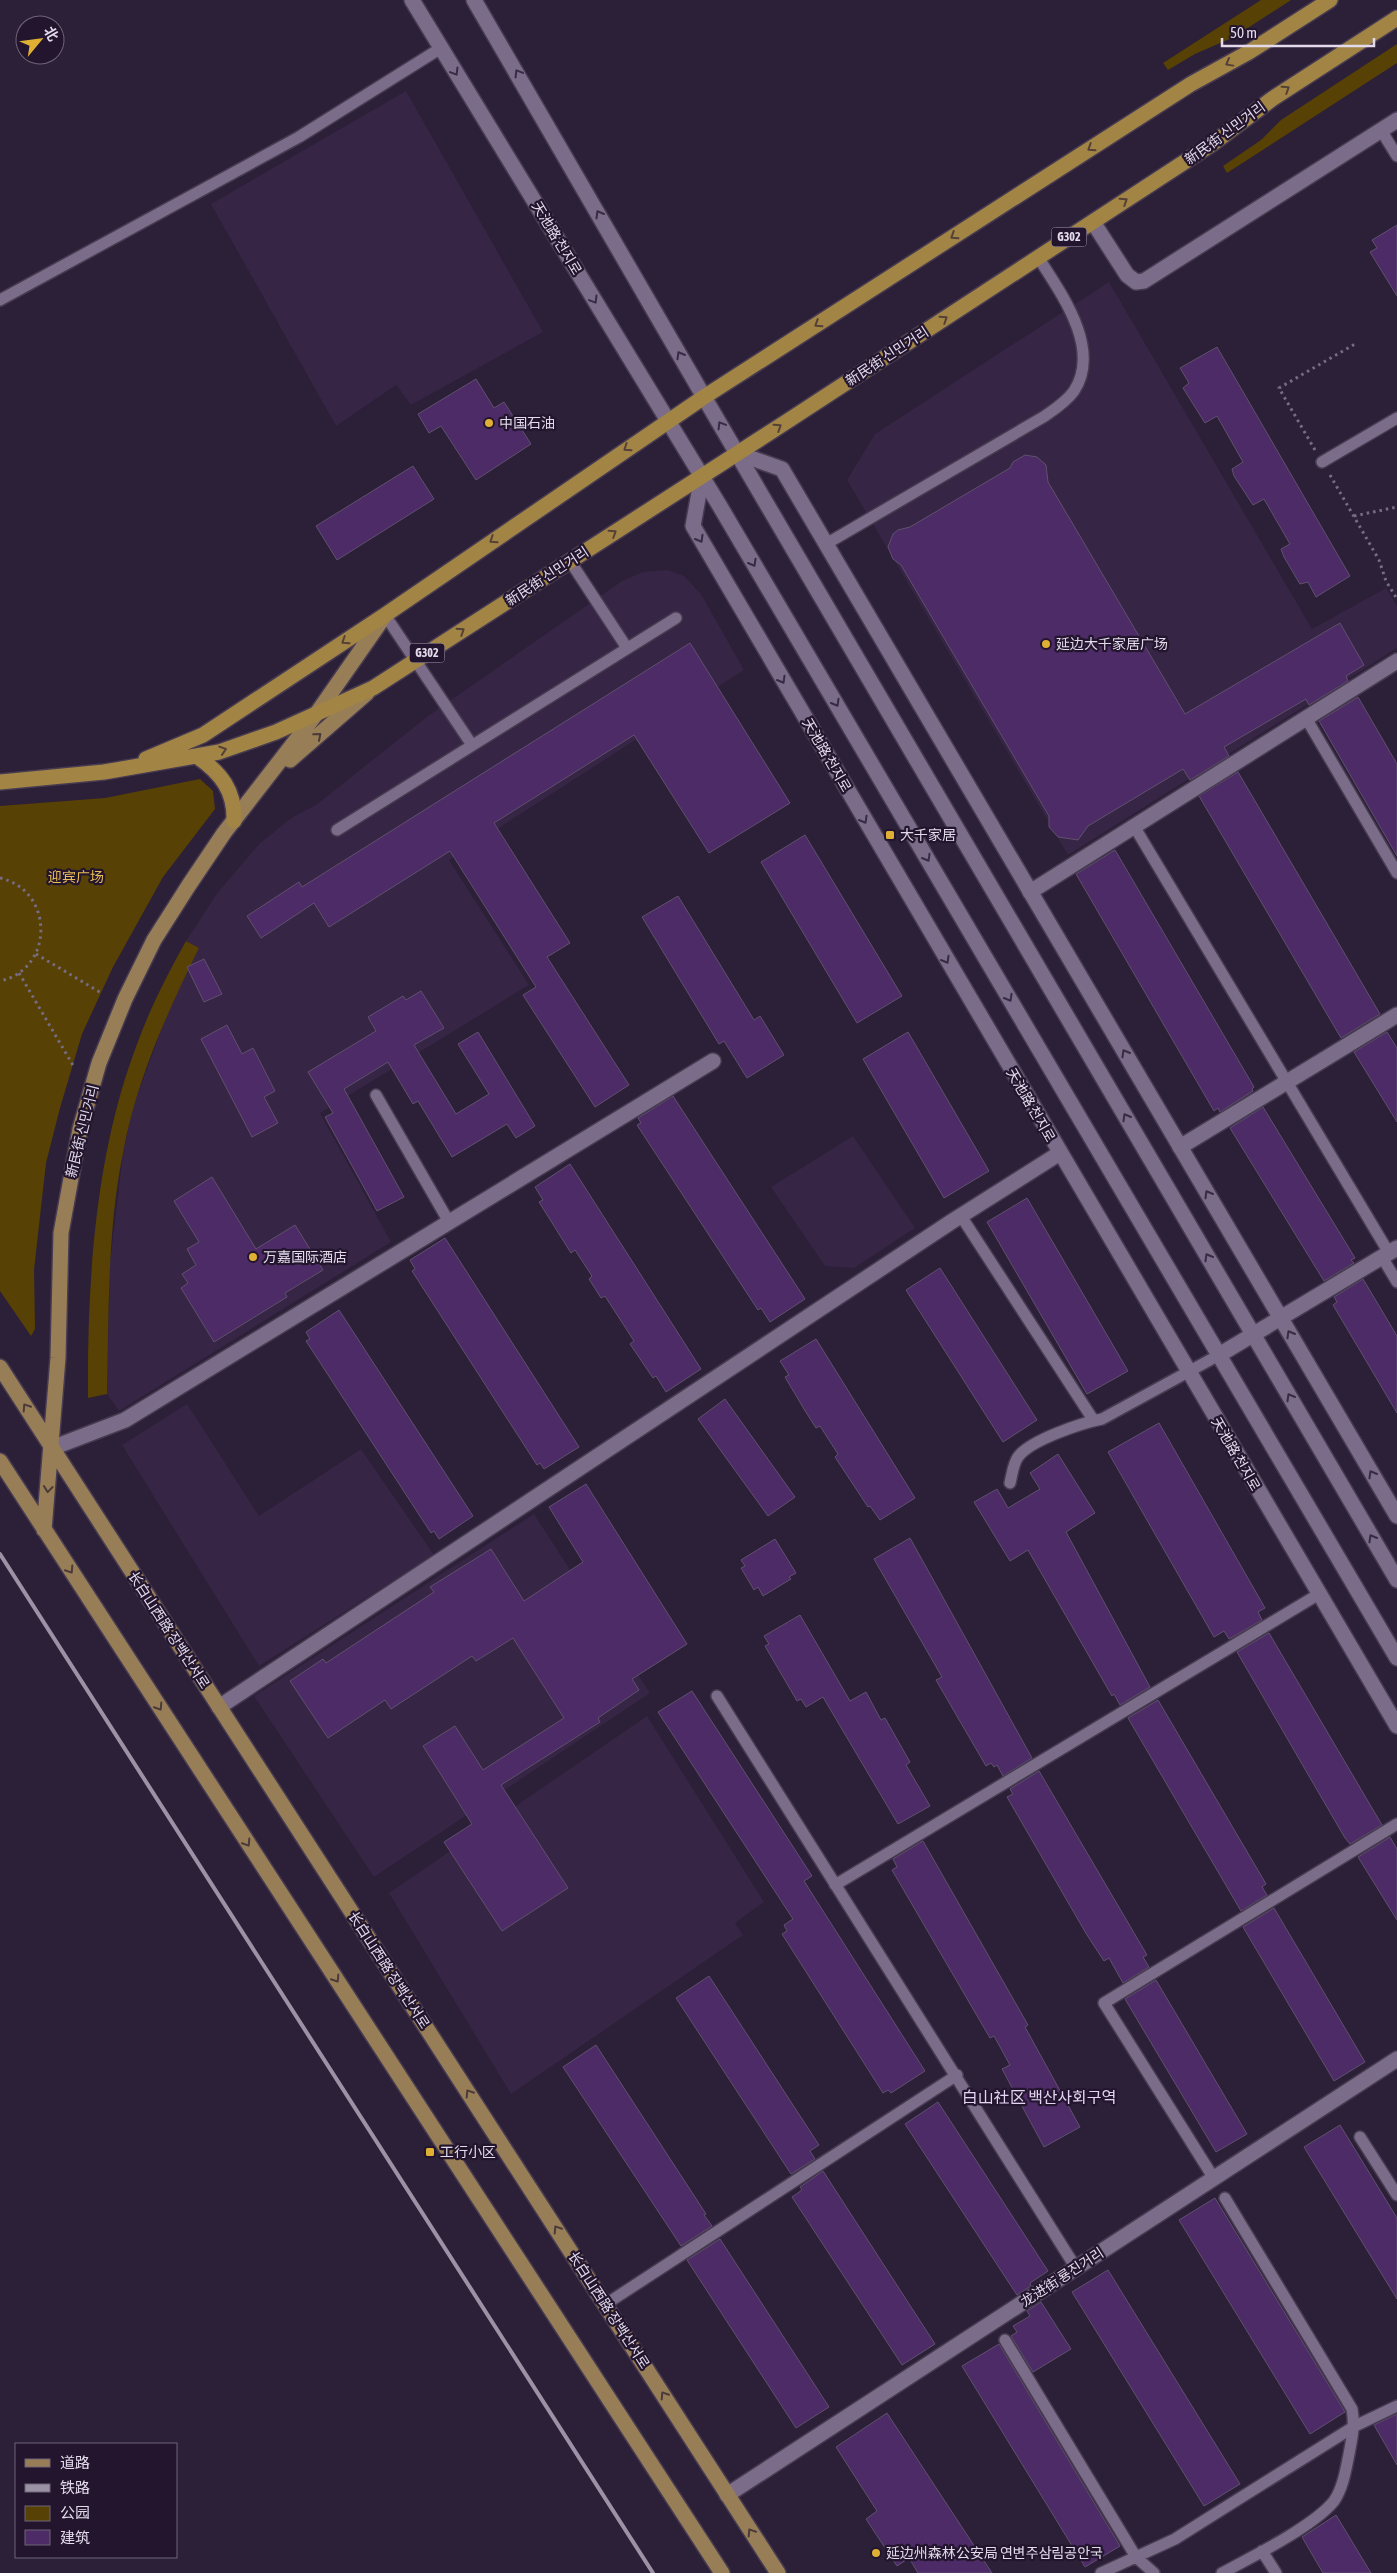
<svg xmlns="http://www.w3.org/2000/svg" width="1397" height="2573" font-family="'Asap Condensed','Noto Sans SC','Noto Sans KR',sans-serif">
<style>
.built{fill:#362544}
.green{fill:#574104}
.building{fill:#4c2b66;stroke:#60516e}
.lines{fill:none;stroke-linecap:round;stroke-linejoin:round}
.service-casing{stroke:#463b50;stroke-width:14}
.minor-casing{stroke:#463b50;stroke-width:18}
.tertiary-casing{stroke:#463b50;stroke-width:18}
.secondary-casing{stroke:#463b50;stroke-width:18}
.primary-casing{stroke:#463b50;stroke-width:18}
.trunk-casing{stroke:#463b50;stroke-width:18}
.path{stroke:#776c82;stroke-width:3;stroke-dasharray:2.5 4;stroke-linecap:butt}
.service{stroke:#7b6c8a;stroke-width:11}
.minor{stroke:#7b6c8a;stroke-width:15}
.tertiary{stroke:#7b6c8a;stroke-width:15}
.secondary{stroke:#7b6c8a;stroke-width:15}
.primary{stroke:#987e56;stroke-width:15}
.trunk{stroke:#a28445;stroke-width:15}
.rail{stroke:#9c92a6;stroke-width:4}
.oneway{stroke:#554137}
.oneway2{stroke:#382b44}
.oneway3{stroke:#4b3a3b}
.poi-dot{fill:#dfb034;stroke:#22152d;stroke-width:2}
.labels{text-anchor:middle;stroke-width:4.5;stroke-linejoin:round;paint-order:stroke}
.shield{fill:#22152d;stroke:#a9a0b3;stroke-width:1}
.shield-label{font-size:12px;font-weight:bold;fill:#e3dbec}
.street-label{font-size:14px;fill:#e3dbec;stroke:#22152d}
.poi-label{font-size:14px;fill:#e3dbec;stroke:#22152d;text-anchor:start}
.park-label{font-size:14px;fill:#e9be54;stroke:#22152d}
.quarter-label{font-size:16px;fill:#e4d3f4;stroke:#22152d}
</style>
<rect width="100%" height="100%" fill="#2c1f38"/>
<path class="built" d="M406,91L543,332L411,405L396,385L336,426L211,204Z
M1109,282L1312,629L1386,588L1397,606V648L1068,855L847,480L875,434Z
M668,570L684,576L701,594L744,670L449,860L529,985L320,1113L391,1242L119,1411L107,1394L110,1263L123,1153L133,1107L170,1006L199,948L186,941L218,892L260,843L293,817L316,805L428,716L622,581L643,572Z
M853,1136L915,1228L854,1268L825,1266L771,1187Z
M187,1404L259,1516L361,1449L434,1555L259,1666L122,1445Z
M534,1514L650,1693L374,1877L254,1696Z
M647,1716L764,1902L735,1923L743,1935L511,2094L389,1893Z"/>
<path class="green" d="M1261,0H1291L1234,37L1195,54L1168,70L1163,63Z
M1397,44V63L1227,173L1223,166L1261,140L1281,120Z
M200,779L213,791L215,809L163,877L113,967L82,1034L60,1108L46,1163L34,1270L35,1329L31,1336L0,1291V806L105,798Z
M186,941L199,948C167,1013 136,1081 123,1153C107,1232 109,1314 107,1394L88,1398C87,1283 95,1155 136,1047C149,1010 167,975 186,941Z"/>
<path class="building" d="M1397,225V296L1370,252L1377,248L1372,240Z
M1217,347L1350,576L1316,597L1308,582L1300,584L1284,557L1281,549L1290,544L1264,499L1253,505L1234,476L1232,469L1243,462L1217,416L1205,423L1183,388L1189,383L1180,368Z
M476,379L494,408L504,402L531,444L476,480L441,426L429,433L418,414Z
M1025,455L1037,457L1046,465L1048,482L1185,714L1340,623L1364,665L1346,676L1348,681L1309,705L1306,699L1224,747L1229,756L1190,780L1183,769L1088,826L1078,840L1058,837L1049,827V816L901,565L893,559L888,547L893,534L898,530L910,527L1010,468L1013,462Z
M413,466L434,499L337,560L316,526Z
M690,643L790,803L709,853L634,735L494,823L570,943L547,957L629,1085L595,1107L523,995L536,987L450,851L329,927L314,903L261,938L247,916L299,882L302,887Z
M1358,697L1397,764V856L1319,721Z
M1238,772L1380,1014L1341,1038L1199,796Z
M805,835L902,996L857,1023L761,862Z
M1115,850L1254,1087L1252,1089L1253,1091L1220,1112L1218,1108L1214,1111L1076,874Z
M678,896L754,1020L760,1016L784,1055L747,1078L724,1041L719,1044L642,917Z
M204,959L222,994L204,1002L187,967Z
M421,991L444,1028L414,1045L456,1114L489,1094L458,1044L478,1032L535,1126L516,1138L507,1124L452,1157L418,1101L413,1104L388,1062L344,1089L404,1197L377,1211L325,1117L333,1113L308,1072L376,1031L368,1017L403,996L406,1000Z
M227,1025L242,1054L253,1048L275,1091L264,1097L278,1123L252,1137L201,1039Z
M908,1032L989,1171L944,1198L863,1059Z
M1387,1032L1397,1048V1122L1354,1052Z
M673,1096L805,1299L770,1322L761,1308L758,1310L637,1125L641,1123L638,1118Z
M1263,1107L1355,1258L1351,1260L1354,1263L1324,1281L1230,1128Z
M570,1164L701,1369L666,1392L656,1376L653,1378L630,1344L634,1341L605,1296L601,1298L589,1279L592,1276L575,1250L571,1253L539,1202L543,1200L535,1187Z
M212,1177L256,1249L295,1225L323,1270L285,1293L287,1297L214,1342L181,1288L188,1283L182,1274L196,1265L187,1249L199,1242L174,1201Z
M1027,1198L1128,1371L1087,1394L987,1222Z
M445,1238L579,1447L544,1469L540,1463L537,1465L412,1271L415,1269L410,1260Z
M940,1268L1037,1420L1003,1442L906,1290Z
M1363,1279L1397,1336V1413L1333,1305L1337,1302L1334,1297Z
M339,1310L473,1516L439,1539L434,1531L431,1533L306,1341L310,1339L306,1332Z
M816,1339L915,1498L880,1520L870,1506L868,1507L835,1457L838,1454L820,1426L816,1428L804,1409L785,1377L789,1375L780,1361Z
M725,1399L795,1497L768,1516L698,1419Z
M1159,1423L1265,1608L1258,1612L1262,1620L1229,1639L1224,1631L1214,1637L1108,1452Z
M1058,1454L1095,1513L1066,1532L1150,1687L1120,1705L1114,1694L1112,1696L1028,1550L1010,1561L974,1502L997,1489L1008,1508L1040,1489L1030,1473Z
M586,1484L687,1644L632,1679L639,1690L598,1718L600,1722L501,1785L568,1888L502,1931L444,1842L472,1824L423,1746L455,1726L483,1770L564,1718L513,1638L476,1661L472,1656L391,1709L385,1700L328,1738L290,1681L323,1659L326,1663L434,1592L430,1587L491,1549L524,1601L583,1562L549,1507Z
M910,1538L1032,1758L1003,1776L997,1765L994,1767L991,1763L986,1766L936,1680L942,1677L874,1559Z
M775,1539L796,1573L789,1577L791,1579L763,1596L758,1587L754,1590L741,1568L745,1566L741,1560Z
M800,1615L850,1701L866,1692L881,1720L885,1718L910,1762L906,1765L930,1806L898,1824L823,1697L806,1707L801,1699L797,1701L765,1646L769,1644L764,1636Z
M1269,1633L1382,1825L1350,1844L1345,1838L1237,1652Z
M692,1691L812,1876L804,1881L925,2071L891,2093L888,2090L883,2093L782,1934L787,1931L784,1925L793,1919L658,1712Z
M1158,1700L1266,1884L1262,1887L1267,1895L1241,1911L1128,1718Z
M1039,1771L1147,1955L1143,1957L1149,1967L1123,1983L1109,1958L1104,1961L1087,1935L1007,1797L1013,1794L1010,1789Z
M1390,1837L1397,1849V1920L1358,1857Z
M923,1841L1028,2025L1025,2027L1080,2127L1044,2147L1002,2069L1010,2065L994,2036L990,2038L892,1870L897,1867L893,1859Z
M1274,1908L1365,2062L1334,2081L1243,1927Z
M709,1976L819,2145L810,2151L815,2159L791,2174L676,1998Z
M1156,1980L1247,2134L1216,2152L1125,1999Z
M596,2045L706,2214L704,2215L712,2226L681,2246L563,2067Z
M938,2102L1048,2271L1030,2283L1031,2286L1017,2295L905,2124Z
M1340,2125L1397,2218V2299L1304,2147Z
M823,2171L935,2344L902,2365L792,2197L802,2190L800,2187Z
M1215,2198L1345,2412L1310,2434L1179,2220Z
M720,2239L829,2407L796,2428L687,2260Z
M1108,2270L1240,2484L1204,2506L1072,2292Z
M1041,2302L1071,2349L1033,2372L1011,2336L1017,2332L1013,2326L1030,2316L1027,2311Z
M999,2344L1120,2546L1085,2567L962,2366Z
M887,2413L992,2573H918L909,2558L897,2566L866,2519L877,2511L836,2447Z
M1397,2414V2465L1374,2425Z
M1336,2515L1371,2573H1323L1302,2537Z"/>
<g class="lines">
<defs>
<path id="service" d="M1381,130L1397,156
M0,300L299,137L441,48
M1322,462L1397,418
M826,544L1045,416C1055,409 1066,402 1074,391C1102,348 1060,292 1038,257
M570,561L627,648
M385,615L472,745
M1306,718L1397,873
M1134,826L1389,1253
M337,830L676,618
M376,1095L449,1222
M961,1216L1094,1421
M1382,1257L1397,1282
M1010,1483C1012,1475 1013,1464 1018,1457C1030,1440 1082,1423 1102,1419L1219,1355
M717,1696L1076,2268
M835,1885L1319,1594
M1360,2137L1397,2195
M1213,2177L1104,2003L1397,1824
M606,2304L957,2075
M1005,2340L1136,2557L1154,2573
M1262,2551L1276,2573
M1101,2573L1175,2539L1355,2426L1397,2406
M1222,2573C1252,2557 1314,2526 1334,2501C1343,2488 1346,2469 1349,2454C1352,2438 1355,2426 1352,2409L1225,2198"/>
<path id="minor" d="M1093,222L1127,275L1136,282L1144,281L1397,120
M1030,892L1397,661
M1180,1147L1397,1015
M1219,1355L1397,1248
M52,1448L125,1420L713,1061
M219,1707L951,1222L1060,1153
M727,2495L1397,2059"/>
<path id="tertiary" d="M737,453L782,469L1397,1516
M702,476L693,526L1397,1726"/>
<path id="secondary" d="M412,0L721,508L1397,1658
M474,0L704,397L1397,1580"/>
<path id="primary" d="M290,760L367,693
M0,1367L778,2573
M0,1461L722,2573
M44,1530L58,1358L61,1233L80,1129L99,1063L125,999L154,940L189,885L224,833L317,713L384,617"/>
<path id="trunk" d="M198,757C221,773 235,791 234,821
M146,759L203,735L385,615L704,397L1191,84L1249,52L1330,0
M0,782L104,772L219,752L276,732L373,688L783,424L1212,144L1272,99L1397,18"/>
</defs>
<use href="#service" class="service-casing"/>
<use href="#minor" class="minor-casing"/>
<use href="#tertiary" class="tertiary-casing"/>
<use href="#secondary" class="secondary-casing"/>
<use href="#primary" class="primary-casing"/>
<use href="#trunk" class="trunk-casing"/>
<path class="path" d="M1315,450L1279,388L1355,344
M1330,475L1379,560L1386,581L1397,599
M1354,516L1397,507
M0,878C54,890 55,969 0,981
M36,954L103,994
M19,973L74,1067"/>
<use href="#service" class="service"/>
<use href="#minor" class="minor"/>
<use href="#tertiary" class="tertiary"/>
<use href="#secondary" class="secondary"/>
<use href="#primary" class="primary"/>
<use href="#trunk" class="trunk"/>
<path class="rail" d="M0,1554L653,2573"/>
</g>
<defs><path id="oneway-chevron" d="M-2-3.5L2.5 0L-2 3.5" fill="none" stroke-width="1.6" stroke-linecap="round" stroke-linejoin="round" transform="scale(1.25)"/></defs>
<g class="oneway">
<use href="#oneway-chevron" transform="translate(1229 63) rotate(151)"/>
<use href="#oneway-chevron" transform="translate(1286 89) rotate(-33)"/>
<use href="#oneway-chevron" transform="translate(1091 148) rotate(147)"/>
<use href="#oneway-chevron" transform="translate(1124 201) rotate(-33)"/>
<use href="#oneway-chevron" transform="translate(954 236) rotate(147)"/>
<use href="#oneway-chevron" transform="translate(944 319) rotate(-33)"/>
<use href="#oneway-chevron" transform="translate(818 324) rotate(147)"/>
<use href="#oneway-chevron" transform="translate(778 427) rotate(-33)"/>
<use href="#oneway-chevron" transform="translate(627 448) rotate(146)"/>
<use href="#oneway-chevron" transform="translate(613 533) rotate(-33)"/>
<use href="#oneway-chevron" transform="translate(493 540) rotate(146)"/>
<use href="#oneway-chevron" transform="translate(461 631) rotate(-33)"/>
<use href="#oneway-chevron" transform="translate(345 641) rotate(147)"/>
<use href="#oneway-chevron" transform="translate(223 750) rotate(-18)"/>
</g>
<g class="oneway2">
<use href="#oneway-chevron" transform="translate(455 72) rotate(59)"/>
<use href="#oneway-chevron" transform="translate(518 73) rotate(-121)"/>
<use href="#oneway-chevron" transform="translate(599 214) rotate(-120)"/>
<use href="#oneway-chevron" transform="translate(594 300) rotate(59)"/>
<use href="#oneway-chevron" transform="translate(680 355) rotate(-120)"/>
<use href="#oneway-chevron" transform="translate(721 425) rotate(-121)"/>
<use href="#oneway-chevron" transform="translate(700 539) rotate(60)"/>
<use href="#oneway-chevron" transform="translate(753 563) rotate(60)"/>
<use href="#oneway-chevron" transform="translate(782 680) rotate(60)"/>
<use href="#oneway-chevron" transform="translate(836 703) rotate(60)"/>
<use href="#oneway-chevron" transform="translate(864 820) rotate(60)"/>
<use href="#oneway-chevron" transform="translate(927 858) rotate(60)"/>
<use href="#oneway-chevron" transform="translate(946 960) rotate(60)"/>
<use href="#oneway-chevron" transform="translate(1009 998) rotate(60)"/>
<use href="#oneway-chevron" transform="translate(1125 1053) rotate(-120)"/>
<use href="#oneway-chevron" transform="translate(1126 1117) rotate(-120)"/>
<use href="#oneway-chevron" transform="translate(1208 1194) rotate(-120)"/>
<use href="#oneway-chevron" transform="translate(1208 1257) rotate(-120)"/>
<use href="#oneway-chevron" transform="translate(1290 1334) rotate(-120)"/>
<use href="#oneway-chevron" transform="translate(1290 1397) rotate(-120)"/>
<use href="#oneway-chevron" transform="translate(1372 1474) rotate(-120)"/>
<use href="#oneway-chevron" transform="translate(1372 1538) rotate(-120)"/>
</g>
<g class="oneway3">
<use href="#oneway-chevron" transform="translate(318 736) rotate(-41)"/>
<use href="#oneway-chevron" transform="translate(26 1407) rotate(-123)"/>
<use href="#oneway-chevron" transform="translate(48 1489) rotate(96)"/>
<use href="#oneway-chevron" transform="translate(70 1570) rotate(57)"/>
<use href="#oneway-chevron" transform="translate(159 1707) rotate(57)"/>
<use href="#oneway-chevron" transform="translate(247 1843) rotate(57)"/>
<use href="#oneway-chevron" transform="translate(336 1979) rotate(57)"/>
<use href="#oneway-chevron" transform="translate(469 2093) rotate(-123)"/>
<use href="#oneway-chevron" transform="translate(557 2229) rotate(-123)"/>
<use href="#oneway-chevron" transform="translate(664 2395) rotate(-123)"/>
<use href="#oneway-chevron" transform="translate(751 2532) rotate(-123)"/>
</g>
<g class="poi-dot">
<circle cx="489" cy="423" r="5"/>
<circle cx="1046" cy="644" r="5"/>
<rect x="885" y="830" width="10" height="10" rx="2.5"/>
<circle cx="253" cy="1257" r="5"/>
<rect x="425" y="2147" width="10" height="10" rx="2.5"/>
<circle cx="876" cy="2553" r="5"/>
</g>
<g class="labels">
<g class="shield">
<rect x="1051.5" y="227.5" width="35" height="19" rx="4"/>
<rect x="409.5" y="643.5" width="35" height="19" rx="4"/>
</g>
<g class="shield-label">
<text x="1069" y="241">G302</text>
<text x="427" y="657">G302</text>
</g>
<g class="street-label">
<text transform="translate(1225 133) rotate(-36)" y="5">新民街 신민거리</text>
<text transform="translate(557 238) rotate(59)" y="5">天池路 천지로</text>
<text transform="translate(887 356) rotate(-33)" y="5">新民街 신민거리</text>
<text transform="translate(547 576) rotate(-33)" y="5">新民街 신민거리</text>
<text transform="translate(827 755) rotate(60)" y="5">天池路 천지로</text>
<text transform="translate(1031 1105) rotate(60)" y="5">天池路 천지로</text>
<text transform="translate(82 1131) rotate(-76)" y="5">新民街 신민거리</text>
<text transform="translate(1236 1454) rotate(60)" y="5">天池路 천지로</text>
<text transform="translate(169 1630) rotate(57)" y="5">长白山西路 장백산서로</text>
<text transform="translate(389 1970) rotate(57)" y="5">长白山西路 장백산서로</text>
<text transform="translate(1062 2277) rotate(-33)" y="5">龙进街 룡진거리</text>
<text transform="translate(609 2310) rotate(57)" y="5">长白山西路 장백산서로</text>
</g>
<g class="poi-label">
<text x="499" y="428">中国石油</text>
<text x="1056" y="649">延边大千家居广场</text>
<text x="900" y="840">大千家居</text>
<text x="263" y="1262">万嘉国际酒店</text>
<text x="440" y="2157">工行小区</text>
<text x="886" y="2558">延边州森林公安局 연변주삼림공안국</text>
</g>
<g class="park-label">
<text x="76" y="882">迎宾广场</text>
</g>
<g class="quarter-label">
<text x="1039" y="2103">白山社区 백산사회구역</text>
</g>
</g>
<rect x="15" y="2443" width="162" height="115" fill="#22152d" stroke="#6f6479"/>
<rect x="25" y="2459" width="25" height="8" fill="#987e56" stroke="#6f6479"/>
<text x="60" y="2468" font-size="15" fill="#e3dbec">道路</text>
<rect x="25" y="2484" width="25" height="8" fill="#9c92a6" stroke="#6f6479"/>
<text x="60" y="2493" font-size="15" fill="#e3dbec">铁路</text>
<rect x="25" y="2506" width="25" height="15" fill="#574104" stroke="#6f6479"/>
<text x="60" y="2518" font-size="15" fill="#e3dbec">公园</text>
<rect x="25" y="2530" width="25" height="15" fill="#4c2b66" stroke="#6f6479"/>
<text x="60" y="2543" font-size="15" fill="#e3dbec">建筑</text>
<g transform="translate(40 40) rotate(61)"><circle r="24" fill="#22152d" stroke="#6f6479"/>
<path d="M0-4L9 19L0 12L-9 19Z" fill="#dfb034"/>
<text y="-8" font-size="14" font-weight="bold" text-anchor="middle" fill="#e3dbec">北</text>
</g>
<path d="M1222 38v8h152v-8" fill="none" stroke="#e3dbec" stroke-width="2.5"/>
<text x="1230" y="38" font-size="15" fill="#e3dbec" stroke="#22152d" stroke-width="4" paint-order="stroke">50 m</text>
</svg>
